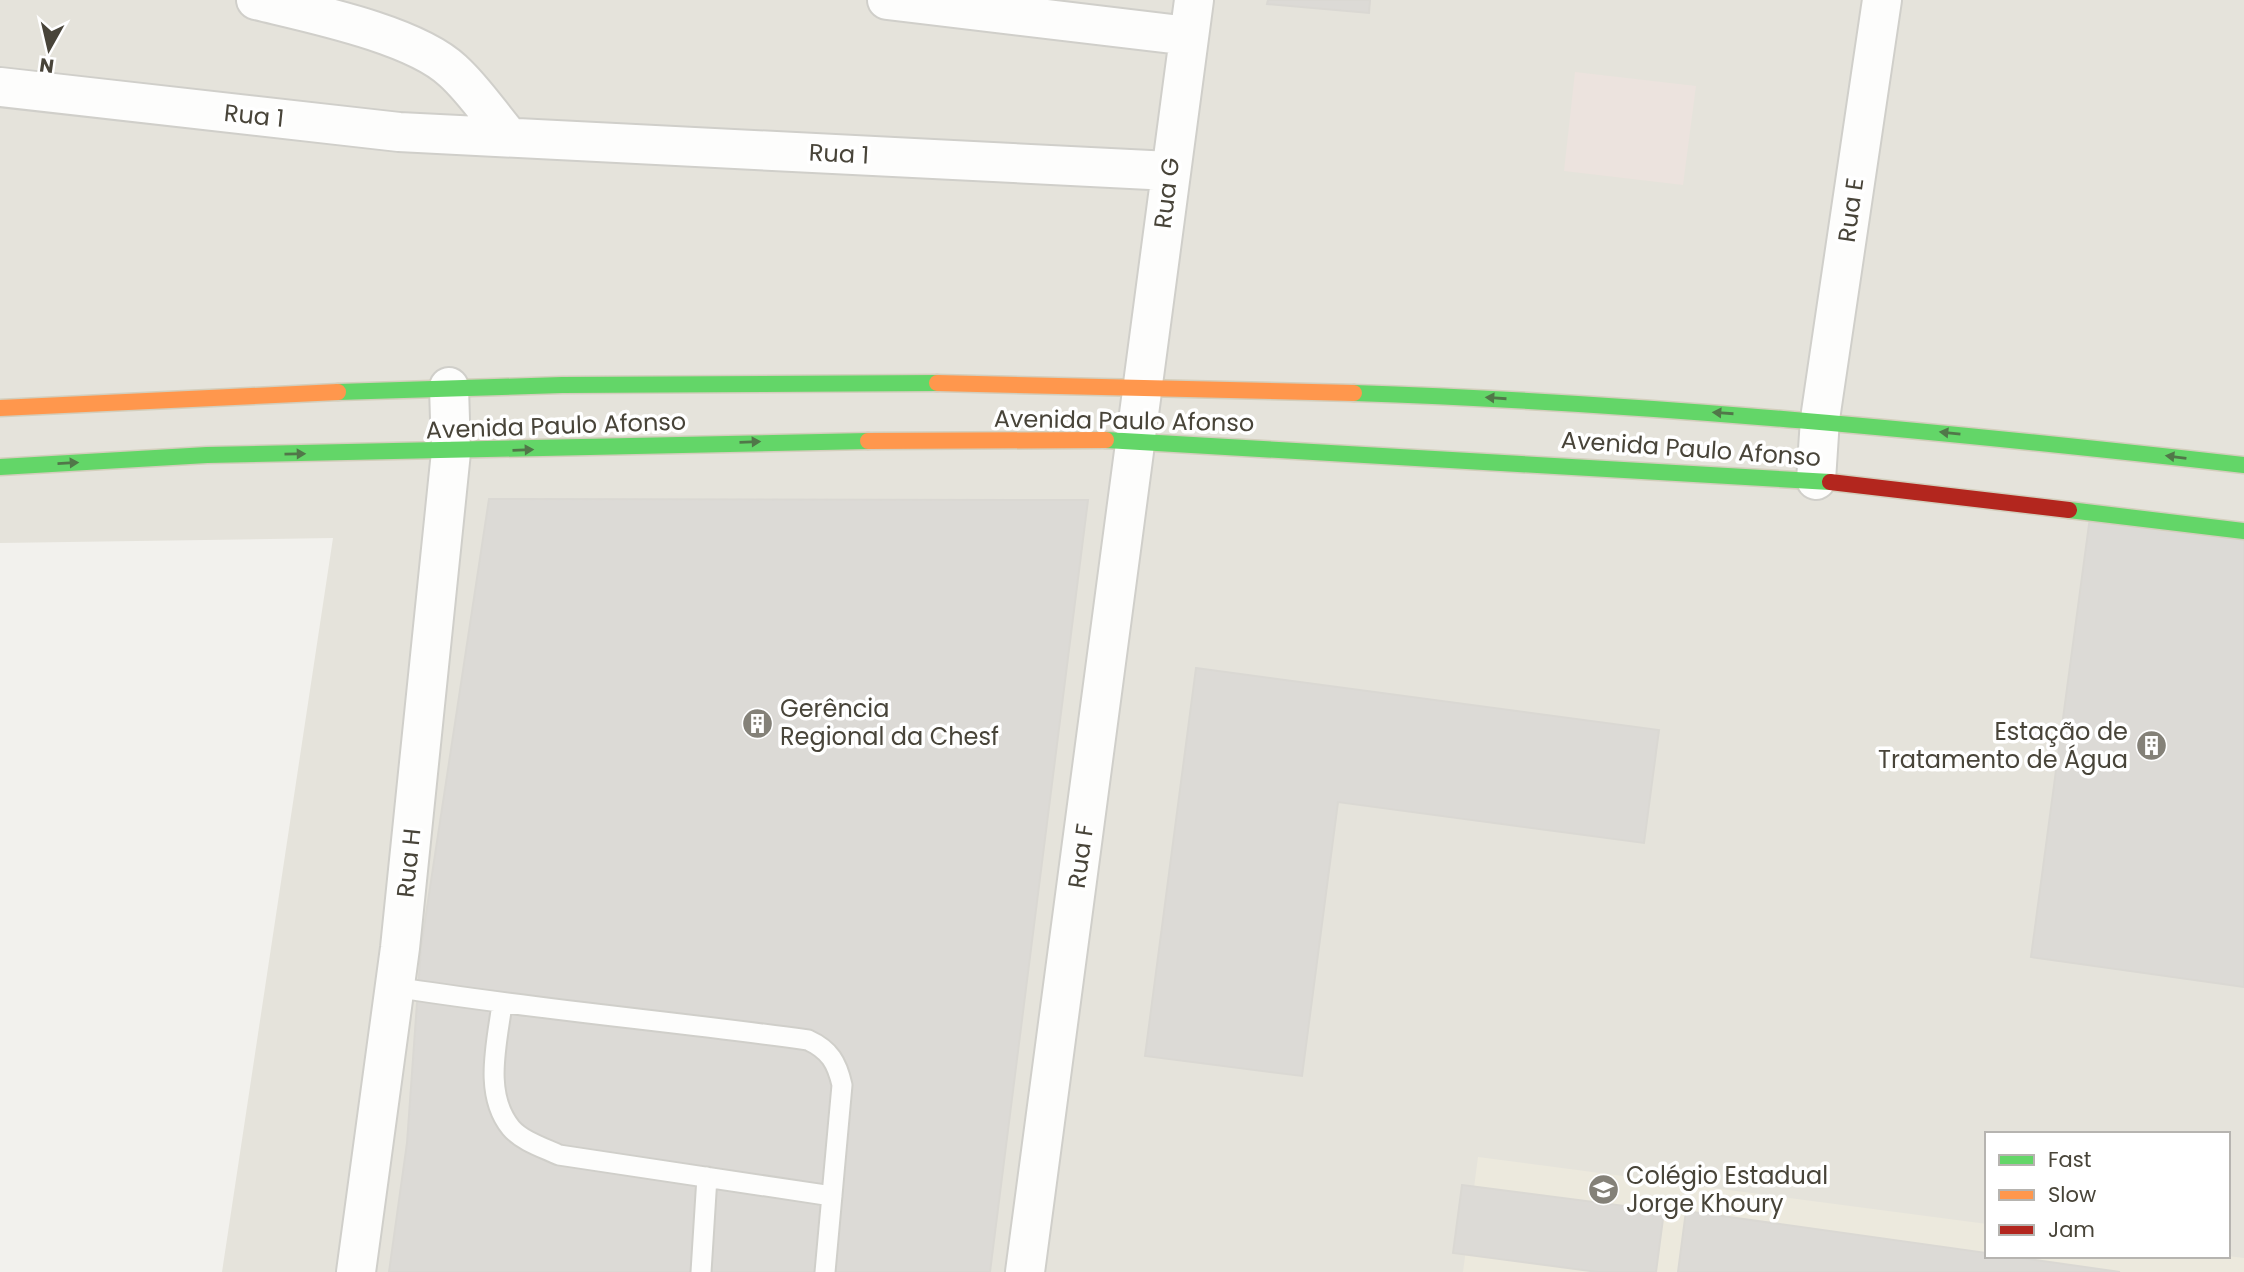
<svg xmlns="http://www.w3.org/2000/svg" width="2244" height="1272" font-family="Poppins,sans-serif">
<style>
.residential{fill:#e5e3db;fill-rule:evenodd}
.education{fill:#ece9dd}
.medical{fill:#ece3de}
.building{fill:#dcdad6;stroke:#dad8d3;stroke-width:2}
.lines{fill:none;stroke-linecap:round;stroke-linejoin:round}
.lane-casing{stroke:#d0cfca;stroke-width:23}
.street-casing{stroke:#d0cfca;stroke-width:42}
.fast-casing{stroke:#d3cebc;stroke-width:19}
.slow-casing{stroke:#d3cebc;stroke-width:19}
.jam-casing{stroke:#d3cebc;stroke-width:19}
.lane{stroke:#fdfdfc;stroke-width:19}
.street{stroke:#fdfdfc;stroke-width:38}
.fast{stroke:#63d668;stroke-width:16}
.slow{stroke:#ff974d;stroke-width:16}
.jam{stroke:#b3261e;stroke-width:16}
.oneway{fill:#517749}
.labels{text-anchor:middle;stroke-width:7;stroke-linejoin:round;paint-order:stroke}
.street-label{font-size:24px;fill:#484439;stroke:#fff}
.poi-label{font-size:24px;fill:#484439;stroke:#fff;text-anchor:start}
</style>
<rect width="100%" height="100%" fill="#f2f1ed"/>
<path class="residential" d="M0,0H2244V1272H222L333,538L0,543ZM1987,1134H2228V1256H1987Z"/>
<path class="education" d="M1478,1157L1987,1224V1256H2228L2244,1258V1272H1463Z"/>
<path class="medical" d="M1575,72L1696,86L1683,185L1564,171Z"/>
<path class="building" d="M1268,0H1370L1369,13L1267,4Z
M489,499L1088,500L990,1272H389L407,1143L421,947Z
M2090,517L2244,536V987L2031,957Z
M1196,668L1659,730L1644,843L1338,802L1302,1076L1145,1056Z
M1462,1185L1664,1211L1656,1272H1598L1453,1253Z
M1686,1211L1987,1253V1256H2008L2120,1272H1678Z"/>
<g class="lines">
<defs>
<path id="lane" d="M394,987C532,1009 670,1021 808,1040C830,1050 837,1063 842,1085L825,1272
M502,1004C497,1043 483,1094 511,1128C522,1141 544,1148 559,1155L832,1196
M701,1272L707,1177"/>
<path id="street" d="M256,0C309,13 414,34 453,71C474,90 491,116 509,137
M887,0L1189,36
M0,87L399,132L1170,171
M1816,480L1820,419L1882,0
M356,1272L400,948L451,452L449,387
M1025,1272L1194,0"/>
<path id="fast" d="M338,392L562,385L937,383
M1354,393C1652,403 1948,432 2244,465
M1106,440L1830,482
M0,467L207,455L868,441
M2069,510L2244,531"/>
<path id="slow" d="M937,383L1354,393
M0,408L338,392
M868,441L1106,440"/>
<path id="jam" d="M1830,482L2069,510"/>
</defs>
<use href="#lane" class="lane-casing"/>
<use href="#street" class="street-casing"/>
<use href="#fast" class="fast-casing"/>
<use href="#slow" class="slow-casing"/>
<use href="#jam" class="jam-casing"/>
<use href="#lane" class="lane"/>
<use href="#street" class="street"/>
<use href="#fast" class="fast"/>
<use href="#slow" class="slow"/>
<use href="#jam" class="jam"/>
</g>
<defs><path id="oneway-solid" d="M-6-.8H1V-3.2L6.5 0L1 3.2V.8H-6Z" transform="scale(1.75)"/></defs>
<g class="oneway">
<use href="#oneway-solid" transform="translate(1496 398) rotate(-176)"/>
<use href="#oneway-solid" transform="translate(1723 413) rotate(-176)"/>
<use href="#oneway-solid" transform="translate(1950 433) rotate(-174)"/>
<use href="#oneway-solid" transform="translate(750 442) rotate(-2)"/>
<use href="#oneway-solid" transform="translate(523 450) rotate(-2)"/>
<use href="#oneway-solid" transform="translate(295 454) rotate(-1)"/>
<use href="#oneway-solid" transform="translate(2176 457) rotate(-173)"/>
<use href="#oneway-solid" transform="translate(68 463) rotate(-3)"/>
</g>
<defs>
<symbol id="building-disc" viewBox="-11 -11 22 22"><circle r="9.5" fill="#848178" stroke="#fff"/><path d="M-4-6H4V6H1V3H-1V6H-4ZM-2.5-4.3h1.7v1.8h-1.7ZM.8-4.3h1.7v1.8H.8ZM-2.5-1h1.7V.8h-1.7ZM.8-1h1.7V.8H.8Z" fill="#fff"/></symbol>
<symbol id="school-disc" viewBox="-11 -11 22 22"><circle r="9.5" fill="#848178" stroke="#fff"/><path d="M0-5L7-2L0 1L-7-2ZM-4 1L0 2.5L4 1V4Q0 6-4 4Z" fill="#fff"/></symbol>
</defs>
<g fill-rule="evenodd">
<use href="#building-disc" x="740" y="706" width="35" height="35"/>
<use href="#building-disc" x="2134" y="728" width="35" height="35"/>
<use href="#school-disc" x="1586" y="1172" width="35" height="35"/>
</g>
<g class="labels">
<g class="street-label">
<text transform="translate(254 116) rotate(6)" y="8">Rua 1</text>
<text transform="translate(839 154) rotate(3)" y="8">Rua 1</text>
<text transform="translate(1167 193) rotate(-83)" y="8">Rua G</text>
<text transform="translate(1851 210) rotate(-82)" y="8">Rua E</text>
<text transform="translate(1124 421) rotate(1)" y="8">Avenida Paulo Afonso</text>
<text transform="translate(556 426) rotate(-2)" y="8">Avenida Paulo Afonso</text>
<text transform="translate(1691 449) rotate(4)" y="8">Avenida Paulo Afonso</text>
<text transform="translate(1081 856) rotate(-82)" y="8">Rua F</text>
<text transform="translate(409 863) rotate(-84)" y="8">Rua H</text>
</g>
<g class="poi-label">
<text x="780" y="717">Gerência<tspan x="780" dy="28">Regional da Chesf</tspan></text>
<text x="2128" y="740" text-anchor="end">Estação de<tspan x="2128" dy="28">Tratamento de Água</tspan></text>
<text x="1626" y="1184">Colégio Estadual<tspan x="1626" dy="28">Jorge Khoury</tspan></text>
</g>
</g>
<rect x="1985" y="1132" width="245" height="126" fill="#ffffff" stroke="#b6b4b0" stroke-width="2"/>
<rect x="1999" y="1155" width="35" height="10" fill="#63d668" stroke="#b6b4b0" stroke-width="2"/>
<text x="2048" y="1167" font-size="21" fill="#484439">Fast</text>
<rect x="1999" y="1190" width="35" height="10" fill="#ff974d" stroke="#b6b4b0" stroke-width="2"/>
<text x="2048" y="1202" font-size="21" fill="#484439">Slow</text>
<rect x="1999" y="1225" width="35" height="10" fill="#b3261e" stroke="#b6b4b0" stroke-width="2"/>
<text x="2048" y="1237" font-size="21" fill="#484439">Jam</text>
<g transform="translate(49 49) rotate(188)" stroke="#ffffff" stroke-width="5" paint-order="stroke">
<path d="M0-5L12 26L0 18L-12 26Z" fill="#484439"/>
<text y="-10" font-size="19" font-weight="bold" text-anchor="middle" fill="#484439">N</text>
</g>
</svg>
